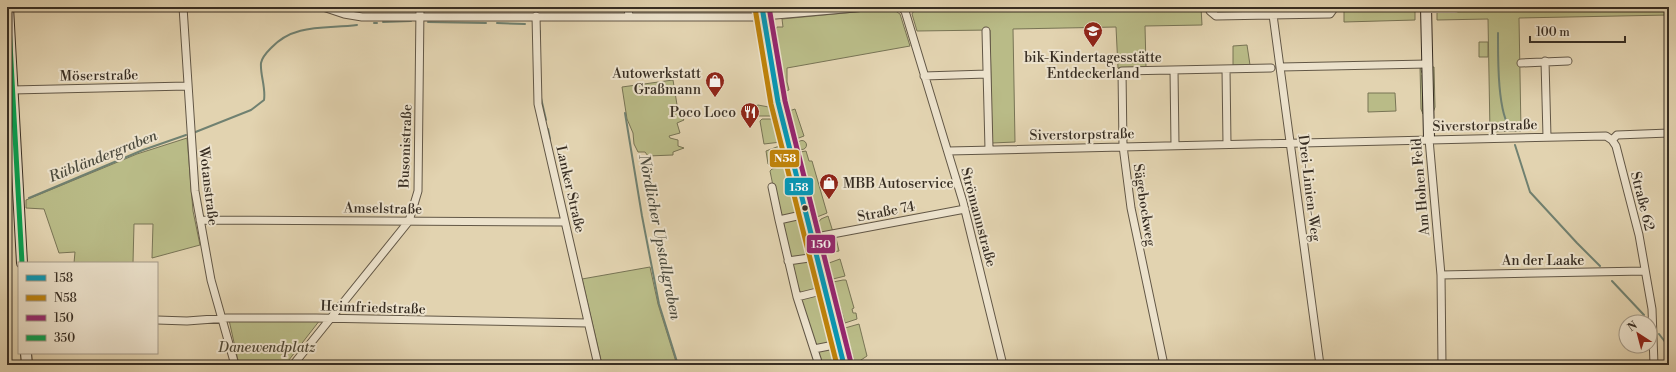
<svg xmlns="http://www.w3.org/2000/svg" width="1676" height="372" font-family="'Libre Bodoni',serif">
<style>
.green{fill:#b9bb87;stroke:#787455}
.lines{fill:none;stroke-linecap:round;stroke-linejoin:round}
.stream{stroke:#708171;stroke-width:2}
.street-casing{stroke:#625746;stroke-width:9}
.secondary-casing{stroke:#382e23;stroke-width:12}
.street{stroke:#ece2cc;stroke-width:7}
.secondary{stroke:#ece2cc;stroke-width:10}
.bus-1-casing{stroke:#ece2cc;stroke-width:8}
.bus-2-casing{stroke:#ece2cc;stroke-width:8}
.bus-3-casing{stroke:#ece2cc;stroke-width:8}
.bus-4-casing{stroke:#ece2cc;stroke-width:8}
.bus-1{stroke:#0897b4;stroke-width:5}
.bus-2{stroke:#be820a;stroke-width:5}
.bus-3{stroke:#95276e;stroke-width:5}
.bus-4{stroke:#03a04f;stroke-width:5}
.bus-dot{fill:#382e23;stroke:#ece2cc;stroke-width:1.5}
.labels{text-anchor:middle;stroke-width:4;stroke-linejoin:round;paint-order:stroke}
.poi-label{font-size:14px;fill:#382e23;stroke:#ece2cc;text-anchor:end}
.street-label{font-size:14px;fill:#382e23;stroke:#ece2cc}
.park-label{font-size:14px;font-style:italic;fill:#524a37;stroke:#ece2cc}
.water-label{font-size:15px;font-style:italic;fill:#4b4a3d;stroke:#ece2cc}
.line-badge{stroke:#ece2cc;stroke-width:1.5}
.badge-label{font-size:11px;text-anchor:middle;font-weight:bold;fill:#fff}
</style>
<rect width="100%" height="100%" fill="#e2d3b0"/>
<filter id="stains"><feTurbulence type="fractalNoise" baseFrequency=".005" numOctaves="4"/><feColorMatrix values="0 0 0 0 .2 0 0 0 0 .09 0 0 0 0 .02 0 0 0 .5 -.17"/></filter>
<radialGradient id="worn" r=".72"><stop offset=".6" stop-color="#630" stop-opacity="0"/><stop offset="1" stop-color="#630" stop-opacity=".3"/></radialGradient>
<path class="green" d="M728,7H752L753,11H727Z
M1023,7H1201L1202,25L1145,26L1146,67L1118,68L1116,27L1013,29L1015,142L992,143L990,30L917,31L912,14L915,9Z
M1215,7H1331V9L1215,11Z
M1344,7H1415V20L1344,22Z
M1437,7H1669V15L1519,18L1521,131L1490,132L1488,19L1437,20Z
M876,10H894L900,14L910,46L787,68V82L789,90L785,91L776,29L777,27H783L782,19Z
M770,21H771L782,91H781Z
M1479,42H1488V57H1479Z
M1247,45L1250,65H1233V46Z
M1420,67L1422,73H1424L1422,75L1423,114L1421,109Z
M1430,67H1434L1435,107L1433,113Z
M673,80L678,111L684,120L677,123L680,133L669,136L670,138L678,140V146L684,148L673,152V155L648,156L645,152H638L634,144L633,133L627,119L622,87Z
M1368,93H1395L1396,111L1368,112Z
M758,105L774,108L776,114L774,116H759L756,106Z
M795,109L804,136L796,139L789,111Z
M762,119H775L778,121L783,140L781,142L764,144L760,121Z
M187,138L193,211L200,245L152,258L153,224H134L133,263H74L75,252L59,253L44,209L26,208V200L137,154Z
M797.5 145a4.5 4.5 0 1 1 9 0a4.5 4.5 0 1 1-9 0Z
M782,145L784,146L787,159L786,162L771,165L768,164L766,151Z
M806,151L809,161H812L827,213L817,217L800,152Z
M786,165H789L797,196L793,198L797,214L782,217L779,215L770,171L772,169Z
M828,216L833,232L821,234L818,223L821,219Z
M800,218L802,219L811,253L806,256L791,258L783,221Z
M836,238L839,251L826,253L824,240Z
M807,259L813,263L820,287L817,290L801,294L790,265L793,261Z
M840,259L845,276L833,279L829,263Z
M650,267L658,304L677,365H602L582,279Z
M843,280H846L854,308L852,309L853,313H856L857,319L845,323L833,282Z
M830,282L840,324H837L826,285Z
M819,294L822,296L832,338L830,343L817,345L814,343L800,300L802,297Z
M229,320H320L285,365H239Z
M859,324L867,356L855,364L845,328Z
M831,348L835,350L839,365H821L817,352L819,350Z"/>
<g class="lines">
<path class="stream" d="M360,7V11
M383,22L411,21
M428,22L486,23
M374,23H377
M497,23L525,24
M1498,33C1498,54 1497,114 1511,129
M540,52V31
M541,98L546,120
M625,113L642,216L659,304L678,365
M548,129L550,139
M193,133L251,110L264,100C266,87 260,75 261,63C262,57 267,52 271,48C294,23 326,29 357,25
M1515,145L1530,192L1577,243L1600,266
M29,198L143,150L186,135
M7,207L11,205
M1612,281L1644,315
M1659,334L1669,347"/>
<defs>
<path id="street" d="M183,7L195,191L211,280L235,365
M323,7L344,14L362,17H753L866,7
M628,7L629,17
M901,7L905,11L963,202L1003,365
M1210,7V11L1216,16L1330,14L1335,7
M1273,15L1320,365
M536,16L538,104L598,365
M986,31L989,149
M1545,61L1547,137
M1521,63L1568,61
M1281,67L1427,64
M1226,69L1227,144
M1174,70L1175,145
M924,76L987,74
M12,90L187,86
M1429,139L1441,275L1442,365
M1612,140L1617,135L1669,133
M948,151L1606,136L1612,140L1616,146L1639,235L1652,309L1654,365
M772,187L779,220L806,214
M200,220L565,222
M779,220L797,297L819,365
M811,238L965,209
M788,261L816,257
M1441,275L1645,271
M797,297L825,290
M157,320L187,321L227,318H316L588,323
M814,349L839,344
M293,365L409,221L418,191L420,7
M1164,365L1131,208L1123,146L1122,71L1271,68"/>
<path id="secondary" d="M8,7L22,263
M762,7L778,102L844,365
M1426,7L1429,139
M26,353L27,365"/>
</defs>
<use href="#street" class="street-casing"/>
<use href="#secondary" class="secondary-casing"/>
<use href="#street" class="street"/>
<use href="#secondary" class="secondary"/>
<defs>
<path id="bus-1" d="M762,7L778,102L844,365"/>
<path id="bus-2" d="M755,8L771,104L837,365"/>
<path id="bus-3" d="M769,7L785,101L851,363"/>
<path id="bus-4" d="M8,7L22,263
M1426,7V9H1455"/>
</defs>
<use href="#bus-1" class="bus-1-casing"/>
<use href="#bus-2" class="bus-2-casing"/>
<use href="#bus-3" class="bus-3-casing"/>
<use href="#bus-4" class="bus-4-casing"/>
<use href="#bus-1" class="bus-1"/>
<use href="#bus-2" class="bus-2"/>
<use href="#bus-3" class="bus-3"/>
<use href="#bus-4" class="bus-4"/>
</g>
<defs>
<symbol id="school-pin" viewBox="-11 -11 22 30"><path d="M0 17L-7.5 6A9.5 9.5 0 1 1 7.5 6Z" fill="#8f2418" stroke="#ece2cc"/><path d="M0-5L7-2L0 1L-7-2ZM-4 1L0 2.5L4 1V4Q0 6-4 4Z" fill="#fff"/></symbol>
<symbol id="shop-pin" viewBox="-11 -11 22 30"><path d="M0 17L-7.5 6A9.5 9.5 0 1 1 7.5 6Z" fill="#8f2418" stroke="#ece2cc"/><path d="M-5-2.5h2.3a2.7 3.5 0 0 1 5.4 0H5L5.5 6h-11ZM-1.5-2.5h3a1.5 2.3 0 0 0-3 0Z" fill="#fff"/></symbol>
<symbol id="restaurant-pin" viewBox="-11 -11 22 30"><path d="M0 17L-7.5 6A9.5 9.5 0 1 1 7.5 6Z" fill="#8f2418" stroke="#ece2cc"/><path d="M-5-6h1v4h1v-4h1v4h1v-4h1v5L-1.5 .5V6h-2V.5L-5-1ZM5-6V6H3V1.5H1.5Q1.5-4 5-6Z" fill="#fff"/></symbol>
</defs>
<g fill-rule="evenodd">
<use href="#school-pin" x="1082" y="20" width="22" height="30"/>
<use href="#shop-pin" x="704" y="70" width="22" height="30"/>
<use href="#restaurant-pin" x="739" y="101" width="22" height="30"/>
<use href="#shop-pin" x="818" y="172" width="22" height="30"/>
</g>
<circle class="bus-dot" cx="805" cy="208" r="3.5"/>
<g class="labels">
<g class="poi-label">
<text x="1093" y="62" text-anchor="middle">bik-Kindertagesstätte<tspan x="1093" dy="16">Entdeckerland</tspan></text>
<text x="701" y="78">Autowerkstatt<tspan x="701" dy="16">Graßmann</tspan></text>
<text x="736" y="117">Poco Loco</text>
<text x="843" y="188" text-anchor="start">MBB Autoservice</text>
</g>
<g class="street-label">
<text transform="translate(99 75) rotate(-1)" y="5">Möserstraße</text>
<text transform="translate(1485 125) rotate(-1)" y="5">Siverstorpstraße</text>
<text transform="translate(1082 134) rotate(-1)" y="5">Siverstorpstraße</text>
<text transform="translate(405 146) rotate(-88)" y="5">Busonistraße</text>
<text transform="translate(209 186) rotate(83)" y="5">Wotanstraße</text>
<text transform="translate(1420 187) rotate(-95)" y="5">Am Hohen Feld</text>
<text transform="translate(1310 188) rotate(83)" y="5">Drei-Linien-Weg</text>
<text transform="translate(571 189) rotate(77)" y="5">Lanker Straße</text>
<text transform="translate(1643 201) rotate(76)" y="5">Straße 62</text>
<text transform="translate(1145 205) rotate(81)" y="5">Sägebockweg</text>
<text transform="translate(383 208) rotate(1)" y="5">Amselstraße</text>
<text transform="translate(886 211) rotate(-11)" y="5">Straße 74</text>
<text transform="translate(979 217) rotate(75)" y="5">Strömannstraße</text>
<text x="1543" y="265">An der Laake</text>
<text transform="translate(373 307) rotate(2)" y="5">Heimfriedstraße</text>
</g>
<g class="park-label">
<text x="267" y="352">Danewendplatz</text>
</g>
<g class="water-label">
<text transform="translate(103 156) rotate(-22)" y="5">Rübländergraben</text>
<text transform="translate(660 237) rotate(79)" y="5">Nördlicher Upstallgraben</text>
</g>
</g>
<g class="line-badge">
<rect x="769" y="149" width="31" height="19" rx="4" fill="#be820a"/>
<rect x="784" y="177" width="30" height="19" rx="4" fill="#0897b4"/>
<rect x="806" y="234" width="30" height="20" rx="4" fill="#95276e"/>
</g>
<g class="badge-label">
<text x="785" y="162">N58</text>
<text x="799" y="191">158</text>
<text x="821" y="248">150</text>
</g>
<rect width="1676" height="372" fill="none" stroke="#e2d3b0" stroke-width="24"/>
<rect x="8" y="8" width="1660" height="356" fill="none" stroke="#382e23" stroke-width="2"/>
<rect x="12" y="12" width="1652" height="348" fill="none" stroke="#382e23"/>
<rect x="18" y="262" width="140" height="92" fill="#ece2cc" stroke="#a49a88"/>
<rect x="26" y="275" width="20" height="6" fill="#0897b4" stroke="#a49a88"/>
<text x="54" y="282" font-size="12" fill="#382e23">158</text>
<rect x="26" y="295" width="20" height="6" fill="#be820a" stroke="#a49a88"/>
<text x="54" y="302" font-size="12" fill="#382e23">N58</text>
<rect x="26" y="315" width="20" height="6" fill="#95276e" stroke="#a49a88"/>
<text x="54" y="322" font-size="12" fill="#382e23">150</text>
<rect x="26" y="335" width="20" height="6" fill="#03a04f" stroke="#a49a88"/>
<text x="54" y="342" font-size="12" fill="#382e23">350</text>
<g transform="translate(1638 334) rotate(324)"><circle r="19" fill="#ece2cc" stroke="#a49a88"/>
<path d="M0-3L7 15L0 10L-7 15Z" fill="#8f2418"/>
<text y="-6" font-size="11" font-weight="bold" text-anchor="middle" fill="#382e23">N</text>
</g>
<path d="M1530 36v6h95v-6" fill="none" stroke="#382e23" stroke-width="2"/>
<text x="1536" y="36" font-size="12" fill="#382e23" stroke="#ece2cc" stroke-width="3" paint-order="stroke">100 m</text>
<rect width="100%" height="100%" filter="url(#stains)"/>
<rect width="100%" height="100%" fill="url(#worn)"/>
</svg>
